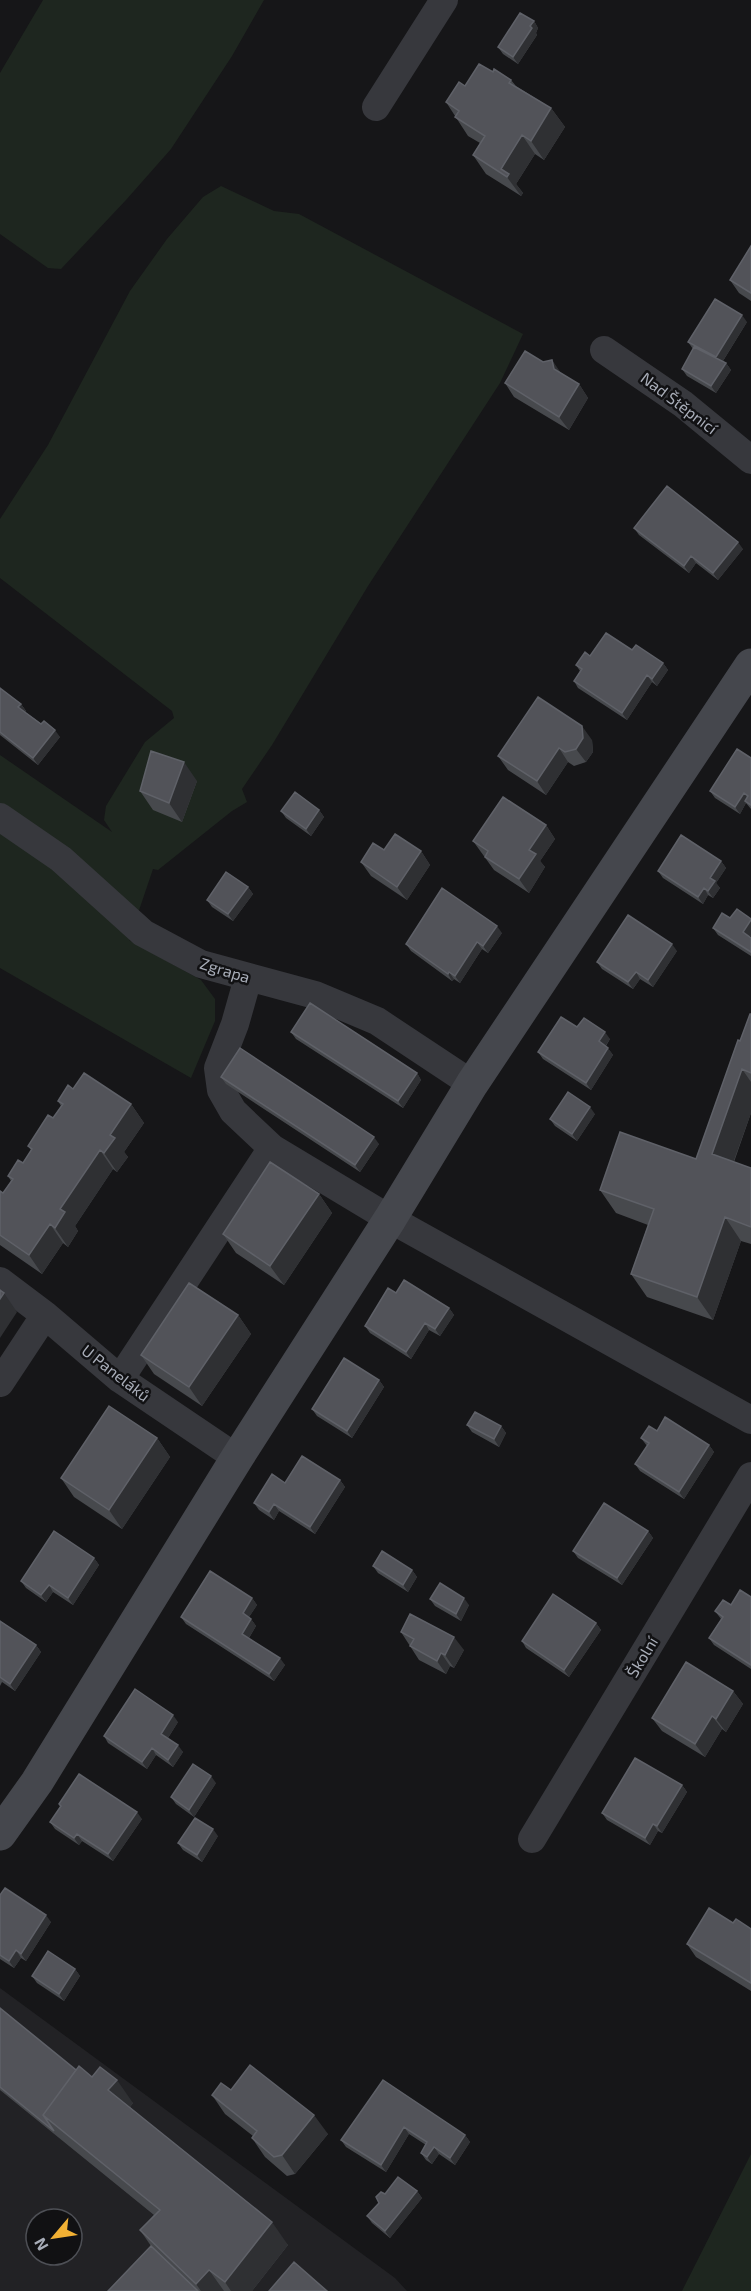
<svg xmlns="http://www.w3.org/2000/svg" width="751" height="2291" font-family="'Exo 2',sans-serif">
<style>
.built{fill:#222225;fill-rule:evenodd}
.green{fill:#1e261f}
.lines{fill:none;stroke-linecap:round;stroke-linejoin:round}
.street{stroke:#37383d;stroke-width:28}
.secondary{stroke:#45474d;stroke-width:33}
.wall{fill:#47494d}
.shaded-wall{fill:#2f3033}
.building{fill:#525359;stroke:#5f6168;stroke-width:1.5}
.labels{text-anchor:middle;stroke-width:5;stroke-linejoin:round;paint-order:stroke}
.street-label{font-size:16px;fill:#a8adb8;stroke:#111113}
</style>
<rect width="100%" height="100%" fill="#161618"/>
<path class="built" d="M0,1988L395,2278L407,2291H0ZM36,2219H72V2255H36Z"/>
<path class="green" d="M43,0H264L232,56L171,149L126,200L61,269L48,268L0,234V73Z
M221,186L274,211L299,214L523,334L500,383L368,586L272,745L242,789L247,802L232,811L158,870L153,869L129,940L201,980L215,999V1021L191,1078L0,968V755L112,832L104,820L106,806L145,742L174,718L172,711L0,578V519L48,445L130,291L167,239L203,197Z
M751,2154V2291H682Z"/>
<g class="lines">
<path class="street" d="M376,107L444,0
M604,350L683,404L751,460
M0,817L61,859L143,933L201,964L315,995L377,1021L472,1084
M248,978L235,1024L218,1068L221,1090L233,1111L272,1148L390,1219L751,1420
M0,1281L45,1315L120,1379L237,1458
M120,1379L272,1148
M0,1383L45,1315
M532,1839L751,1476"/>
<path class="secondary" d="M0,1834L37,1782L237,1458L390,1219L472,1084L751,665"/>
</g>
<path class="wall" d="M534,21L538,28L536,33L537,35L518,64L503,54L498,47Z
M493,72L511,80L516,86L551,108L565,127L544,160L535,154L516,184L523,193L521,196L486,174L473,155L480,143L468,136L446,102L465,86Z
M751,246V301L739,293L730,280Z
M747,322L723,361L726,363L731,370L716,393L687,376L682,369L693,349L688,342Z
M561,373L579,384L588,398L569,430L514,397L505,383Z
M634,528L743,549L718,580L696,563L689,573L639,535Z
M590,656L663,663L668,670L657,686L652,682L627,720L578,688L574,681L580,671L576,665Z
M0,688L21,704L26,711L25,712L60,737L38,765L0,735Z
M592,740L593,752L586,762L574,766L568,762L546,795L508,770L498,756Z
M751,758V809L746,803L740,814L715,798L710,791Z
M197,781L182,822L153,810L140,791Z
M319,810L324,817L311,836L286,818L281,811Z
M546,825L555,839L540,861L545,867L529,893L494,870L473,841Z
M384,850L421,851L430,865L407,900L371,876L361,862Z
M721,861L726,868L716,883L720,888L713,898L708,895L703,904L663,878L658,871Z
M248,887L253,894L233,921L212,907L207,900Z
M730,918L751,919V935L750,937L751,938V956L718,935L713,928Z
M502,933L488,953L482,949L460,983L454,979L452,981L411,951L406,944Z
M677,951L653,987L640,979L633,989L602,969L597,962Z
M751,1014V1113L734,1162L751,1168V1244L741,1241L713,1320L647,1297L631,1274L648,1225L616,1213L600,1190L696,1159Z
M577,1027L610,1039L606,1046L613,1055L591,1090L543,1059L538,1052Z
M291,1032L417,1073L421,1080L403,1108L296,1039Z
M221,1077L379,1144L360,1172L226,1084Z
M73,1089L131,1104L144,1123L124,1152L128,1157L117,1172L113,1169L75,1226L78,1231L68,1247L63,1243L42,1274L0,1245V1191L3,1193L11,1181L8,1176L23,1163L31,1150L28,1146L53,1118L61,1106L58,1101Z
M595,1114L577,1141L555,1126L550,1119Z
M319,1194L332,1213L284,1285L236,1253L223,1234Z
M396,1293L449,1308L454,1315L440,1336L429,1330L411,1359L370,1333L365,1326Z
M238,1315L251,1334L202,1406L154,1374L141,1355Z
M379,1380L384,1387L352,1438L317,1416L312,1409Z
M467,1425L501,1426L506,1433L499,1447L472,1432Z
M657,1431L709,1445L714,1452L684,1499L640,1471L635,1464L647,1446L641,1438Z
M157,1438L170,1457L122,1529L74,1497L61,1478Z
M340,1480L345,1487L315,1534L279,1511L274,1520L259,1510L254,1503L285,1483Z
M648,1531L653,1538L622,1585L578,1558L573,1551Z
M94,1558L99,1565L73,1605L53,1592L46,1602L26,1588L21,1581Z
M373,1566L412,1570L417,1577L408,1592L378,1573Z
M751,1597V1669L714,1645L709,1638L721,1619L715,1611Z
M252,1598L257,1605L249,1617L251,1619L256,1626L249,1638L285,1665L274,1681L186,1624L181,1617Z
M430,1599L469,1605L461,1621L435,1606Z
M0,1621L36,1645L41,1652L15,1691L2,1682L0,1686Z
M596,1623L601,1630L569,1677L526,1648L522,1641Z
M401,1632L464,1650L454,1668L450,1666L446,1674L419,1660Z
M733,1691L743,1704L726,1732L722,1729L705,1757L662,1731L652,1718Z
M178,1722L168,1738L183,1752L173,1767L156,1755L147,1769L108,1743L104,1736Z
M216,1783L194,1817L176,1804L171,1797Z
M682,1785L687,1792L662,1833L658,1831L650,1845L607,1820L602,1813Z
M59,1804L142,1819L113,1861L82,1841L79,1845L55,1829L50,1822L60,1807Z
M218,1836L202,1862L183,1850L178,1843Z
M0,1895L51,1922L26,1961L21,1958L14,1968L0,1959Z
M733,1923L751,1929V1991L696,1957L687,1944Z
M75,1969L80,1976L64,2001L37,1983L32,1976Z
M0,2008L76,2070L92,2077L133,2103L130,2107L288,2245L252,2291H108L151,2246L140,2230L154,2215L0,2090Z
M383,2080L465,2135L470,2142L455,2165L439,2154L432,2164L426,2160L421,2153L426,2145L409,2134L386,2172L346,2147L341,2140Z
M231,2090L328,2134L295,2174L287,2176L265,2157L252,2138L253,2136L225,2114L212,2095Z
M417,2191L422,2198L390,2238L372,2223L367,2216L379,2203Z"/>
<path class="shaded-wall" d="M534,21L538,28L536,33L537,35L518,64L513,57Z
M551,108L565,127L544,160L531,141Z
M522,135L535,154L516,184L523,193L521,196L501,169Z
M742,315L747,322L721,364L716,357Z
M552,360L561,373L554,369Z
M726,363L731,370L716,393L711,386Z
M579,384L588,398L569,430L559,417Z
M738,542L743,549L718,580L713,573Z
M691,556L696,563L689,573L684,566Z
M663,663L668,670L657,686L652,679Z
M647,675L652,682L627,720L622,713Z
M21,704L26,711L23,714L18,707Z
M582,726L592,740L593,752L586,762L576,749Z
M55,730L60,737L38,765L33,758Z
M559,748L568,762L546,795L537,781Z
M184,762L197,781L182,822L169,803Z
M744,793L749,800L745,801L746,803L740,814L735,807Z
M319,810L324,817L311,836L306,829Z
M546,825L555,839L540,861L545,867L529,893L519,879L529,850Z
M421,851L430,865L407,900L397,887Z
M721,861L726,868L716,883L720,888L713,898L708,891L710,878Z
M248,887L253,894L233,921L228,914Z
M704,888L708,895L703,904L698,897Z
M751,920V935L748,940L743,932Z
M497,926L502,933L488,953L483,946Z
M477,942L482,949L460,983L455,976Z
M672,944L677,951L653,987L648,980Z
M449,972L454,979L452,981L448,974Z
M636,972L640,979L633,989L628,982Z
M605,1032L610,1039L604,1048L599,1041Z
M608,1048L613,1055L591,1090L586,1083Z
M742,1069L751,1082V1113L728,1177L712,1154Z
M417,1073L421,1080L403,1108L398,1101Z
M131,1104L144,1123L124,1152L128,1157L117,1172L104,1153L110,1135Z
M590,1107L595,1114L577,1141L572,1134Z
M374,1137L379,1144L360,1172L355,1165Z
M100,1150L113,1169L75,1226L78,1231L68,1247L55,1228L60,1209Z
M319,1194L332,1213L284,1285L270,1266Z
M725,1217L741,1241L713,1320L697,1297Z
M50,1224L63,1243L42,1274L29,1255Z
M4,1293L17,1312L0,1338V1299Z
M449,1308L454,1315L440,1336L435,1329Z
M238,1315L251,1334L202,1406L189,1387Z
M425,1323L429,1330L411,1359L406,1352Z
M379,1380L384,1387L352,1438L347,1431Z
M501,1426L506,1433L499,1447L494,1439Z
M157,1438L170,1457L122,1529L109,1510Z
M709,1445L714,1452L684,1499L679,1492Z
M340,1480L345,1487L315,1534L310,1527Z
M274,1504L279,1511L274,1520L269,1512Z
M648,1531L653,1538L622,1585L617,1578Z
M94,1558L99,1565L73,1605L68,1598Z
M412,1570L417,1577L408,1592L403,1585Z
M49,1585L53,1592L46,1602L41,1595Z
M252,1598L257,1605L247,1620L243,1613Z
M464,1598L469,1605L461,1621L456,1614Z
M251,1619L256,1626L247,1641L242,1634Z
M596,1623L601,1630L569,1677L564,1670Z
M454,1637L464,1650L454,1668L445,1655Z
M36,1645L41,1652L15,1691L10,1684Z
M441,1653L450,1666L446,1674L437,1661Z
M280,1658L285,1665L274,1681L269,1674Z
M733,1691L743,1704L726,1732L716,1719Z
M173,1715L178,1722L166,1741L161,1734Z
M712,1716L722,1729L705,1757L695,1744Z
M178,1745L183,1752L173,1767L168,1760Z
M152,1748L156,1755L147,1769L142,1762Z
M211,1776L216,1783L194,1817L189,1810Z
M682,1785L687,1792L662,1833L657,1826Z
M137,1812L142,1819L113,1861L108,1854Z
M653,1824L658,1831L650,1845L645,1838Z
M213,1829L218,1836L202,1862L197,1855Z
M77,1834L82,1841L79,1845L74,1838Z
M46,1915L51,1922L26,1961L21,1954Z
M16,1950L21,1958L14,1968L9,1961Z
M75,1969L80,1976L64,2001L59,1994Z
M117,2080L133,2103L125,2113L108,2090Z
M314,2115L328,2134L295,2174L282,2155Z
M404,2127L409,2134L386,2172L381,2165Z
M465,2135L470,2142L455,2165L450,2158Z
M434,2147L439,2154L432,2164L427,2157Z
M417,2191L422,2198L390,2238L385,2231Z
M272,2222L288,2245L252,2291H231L225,2282Z
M209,2270L224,2291H201L196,2284Z"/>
<path class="building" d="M520,13L534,21L530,26L532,28L513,57L498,47Z
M479,64L493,72L494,69L511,80L509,83L551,108L531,141L522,135L501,169L509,174L507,177L473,155L485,136L455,117L459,111L446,102L459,82L465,86Z
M751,246V293L730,280Z
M715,299L742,315L716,357L688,342Z
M694,347L726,363L711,386L682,369Z
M525,351L543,362L552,360L554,369L579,384L559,417L505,383Z
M667,486L738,542L713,573L691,556L684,566L634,528Z
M606,633L632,650L636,645L663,663L652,679L647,675L622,713L574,681L582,669L576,665L585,652L590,656Z
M0,688L21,704L18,707L41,724L44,721L55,730L33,758L0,732Z
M538,697L582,726L583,738L576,749L565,752L559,748L537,781L498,756Z
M737,749L751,758V805L745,801L748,796L744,793L735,807L710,791Z
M151,751L184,762L169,803L140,791Z
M295,792L319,810L306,829L281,811Z
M503,797L546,825L529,850L536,854L519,879L485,857L488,851L473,841Z
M395,834L421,851L397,887L361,862L373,843L384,850Z
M681,835L721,861L710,878L715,881L708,891L704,888L698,897L658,871Z
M226,872L248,887L228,914L207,900Z
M442,888L497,926L483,946L477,942L455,976L449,972L448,974L406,944Z
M737,909L751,919V920L743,932L751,938V952L713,928L722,913L730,918Z
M628,915L672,944L648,980L636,972L628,982L597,962Z
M310,1003L417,1073L398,1101L291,1032Z
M750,1014H751V1073L742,1069L712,1154L751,1168V1227L725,1217L697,1297L631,1274L654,1209L600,1190L620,1132L696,1159L738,1040L740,1041Z
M561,1017L577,1027L584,1018L605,1032L599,1041L608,1048L586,1083L538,1052Z
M240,1048L374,1137L355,1165L221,1077Z
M84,1073L131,1104L110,1135L115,1138L104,1153L100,1150L60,1209L65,1212L55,1228L50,1224L29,1255L0,1235V1191L3,1193L13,1179L8,1176L18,1160L23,1163L32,1149L28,1146L48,1115L53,1118L63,1104L58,1101L68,1085L73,1089Z
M568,1092L590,1107L572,1134L550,1119Z
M270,1162L319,1194L270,1266L223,1234Z
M404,1280L449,1308L435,1329L425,1323L406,1352L365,1326L388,1288L396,1293Z
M189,1283L238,1315L189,1387L141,1355Z
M0,1290L4,1293L0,1299Z
M344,1358L379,1380L347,1431L312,1409Z
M109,1406L157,1438L109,1510L61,1478Z
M475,1412L501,1426L494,1439L467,1425Z
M665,1417L709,1445L679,1492L635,1464L649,1443L641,1438L649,1426L657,1431Z
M302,1456L340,1480L310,1527L274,1504L269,1512L254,1503L272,1474L285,1483Z
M604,1503L648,1531L617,1578L573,1551Z
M54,1531L94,1558L68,1598L49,1585L41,1595L21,1581Z
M382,1551L412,1570L403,1585L373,1566Z
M210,1571L252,1598L243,1613L251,1619L242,1634L280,1658L269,1674L181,1617Z
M440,1583L464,1598L456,1614L430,1599Z
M740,1590L751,1597V1665L709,1638L723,1617L715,1611L723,1600L731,1605Z
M553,1594L596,1623L564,1670L522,1641Z
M410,1614L454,1637L445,1655L441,1653L437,1661L410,1646L414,1639L401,1632Z
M0,1621L36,1645L10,1684L0,1677Z
M686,1662L733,1691L716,1719L712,1716L695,1744L652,1718Z
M135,1689L173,1715L161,1734L178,1745L168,1760L152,1748L142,1762L104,1736Z
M635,1758L682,1785L657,1826L653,1824L645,1838L602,1813Z
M193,1764L211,1776L189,1810L171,1797Z
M79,1774L137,1812L108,1854L77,1834L74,1838L50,1822L61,1806L59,1804Z
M195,1818L213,1829L197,1855L178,1843Z
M5,1888L46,1915L21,1954L16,1950L9,1961L0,1955V1895Z
M709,1908L733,1923L736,1919L751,1929V1983L687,1944Z
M48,1951L75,1969L59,1994L32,1976Z
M0,2008L76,2070L43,2115L54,2131L0,2087Z
M250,2065L314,2115L282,2155L274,2157L252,2138L257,2131L212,2095L221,2083L231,2090Z
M79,2066L92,2077L100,2067L117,2080L108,2090L272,2222L225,2282L209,2270L196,2284L140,2230L160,2210L43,2115Z
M383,2080L465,2135L450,2158L434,2147L427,2157L421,2153L427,2142L404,2127L381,2165L341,2140Z
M398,2177L417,2191L385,2231L367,2216L379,2203L376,2197L381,2192L385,2194Z
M151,2246L198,2291H108Z
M294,2262L327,2291H269Z"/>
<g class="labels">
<g class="street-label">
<text transform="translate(679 403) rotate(37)" y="6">Nad Štěpnicí</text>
<text transform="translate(225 970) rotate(17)" y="6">Zgrapa</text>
<text transform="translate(116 1373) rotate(38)" y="6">U Paneláků</text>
<text transform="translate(642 1657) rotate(-59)" y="6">Školní</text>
</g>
</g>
<g transform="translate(54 2237) rotate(241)"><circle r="28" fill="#111113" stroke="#4d4f55" stroke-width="1.5"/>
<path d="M0-4.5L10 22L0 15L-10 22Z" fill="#f2b134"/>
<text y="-9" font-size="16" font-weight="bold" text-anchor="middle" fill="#a8adb8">N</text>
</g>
</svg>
